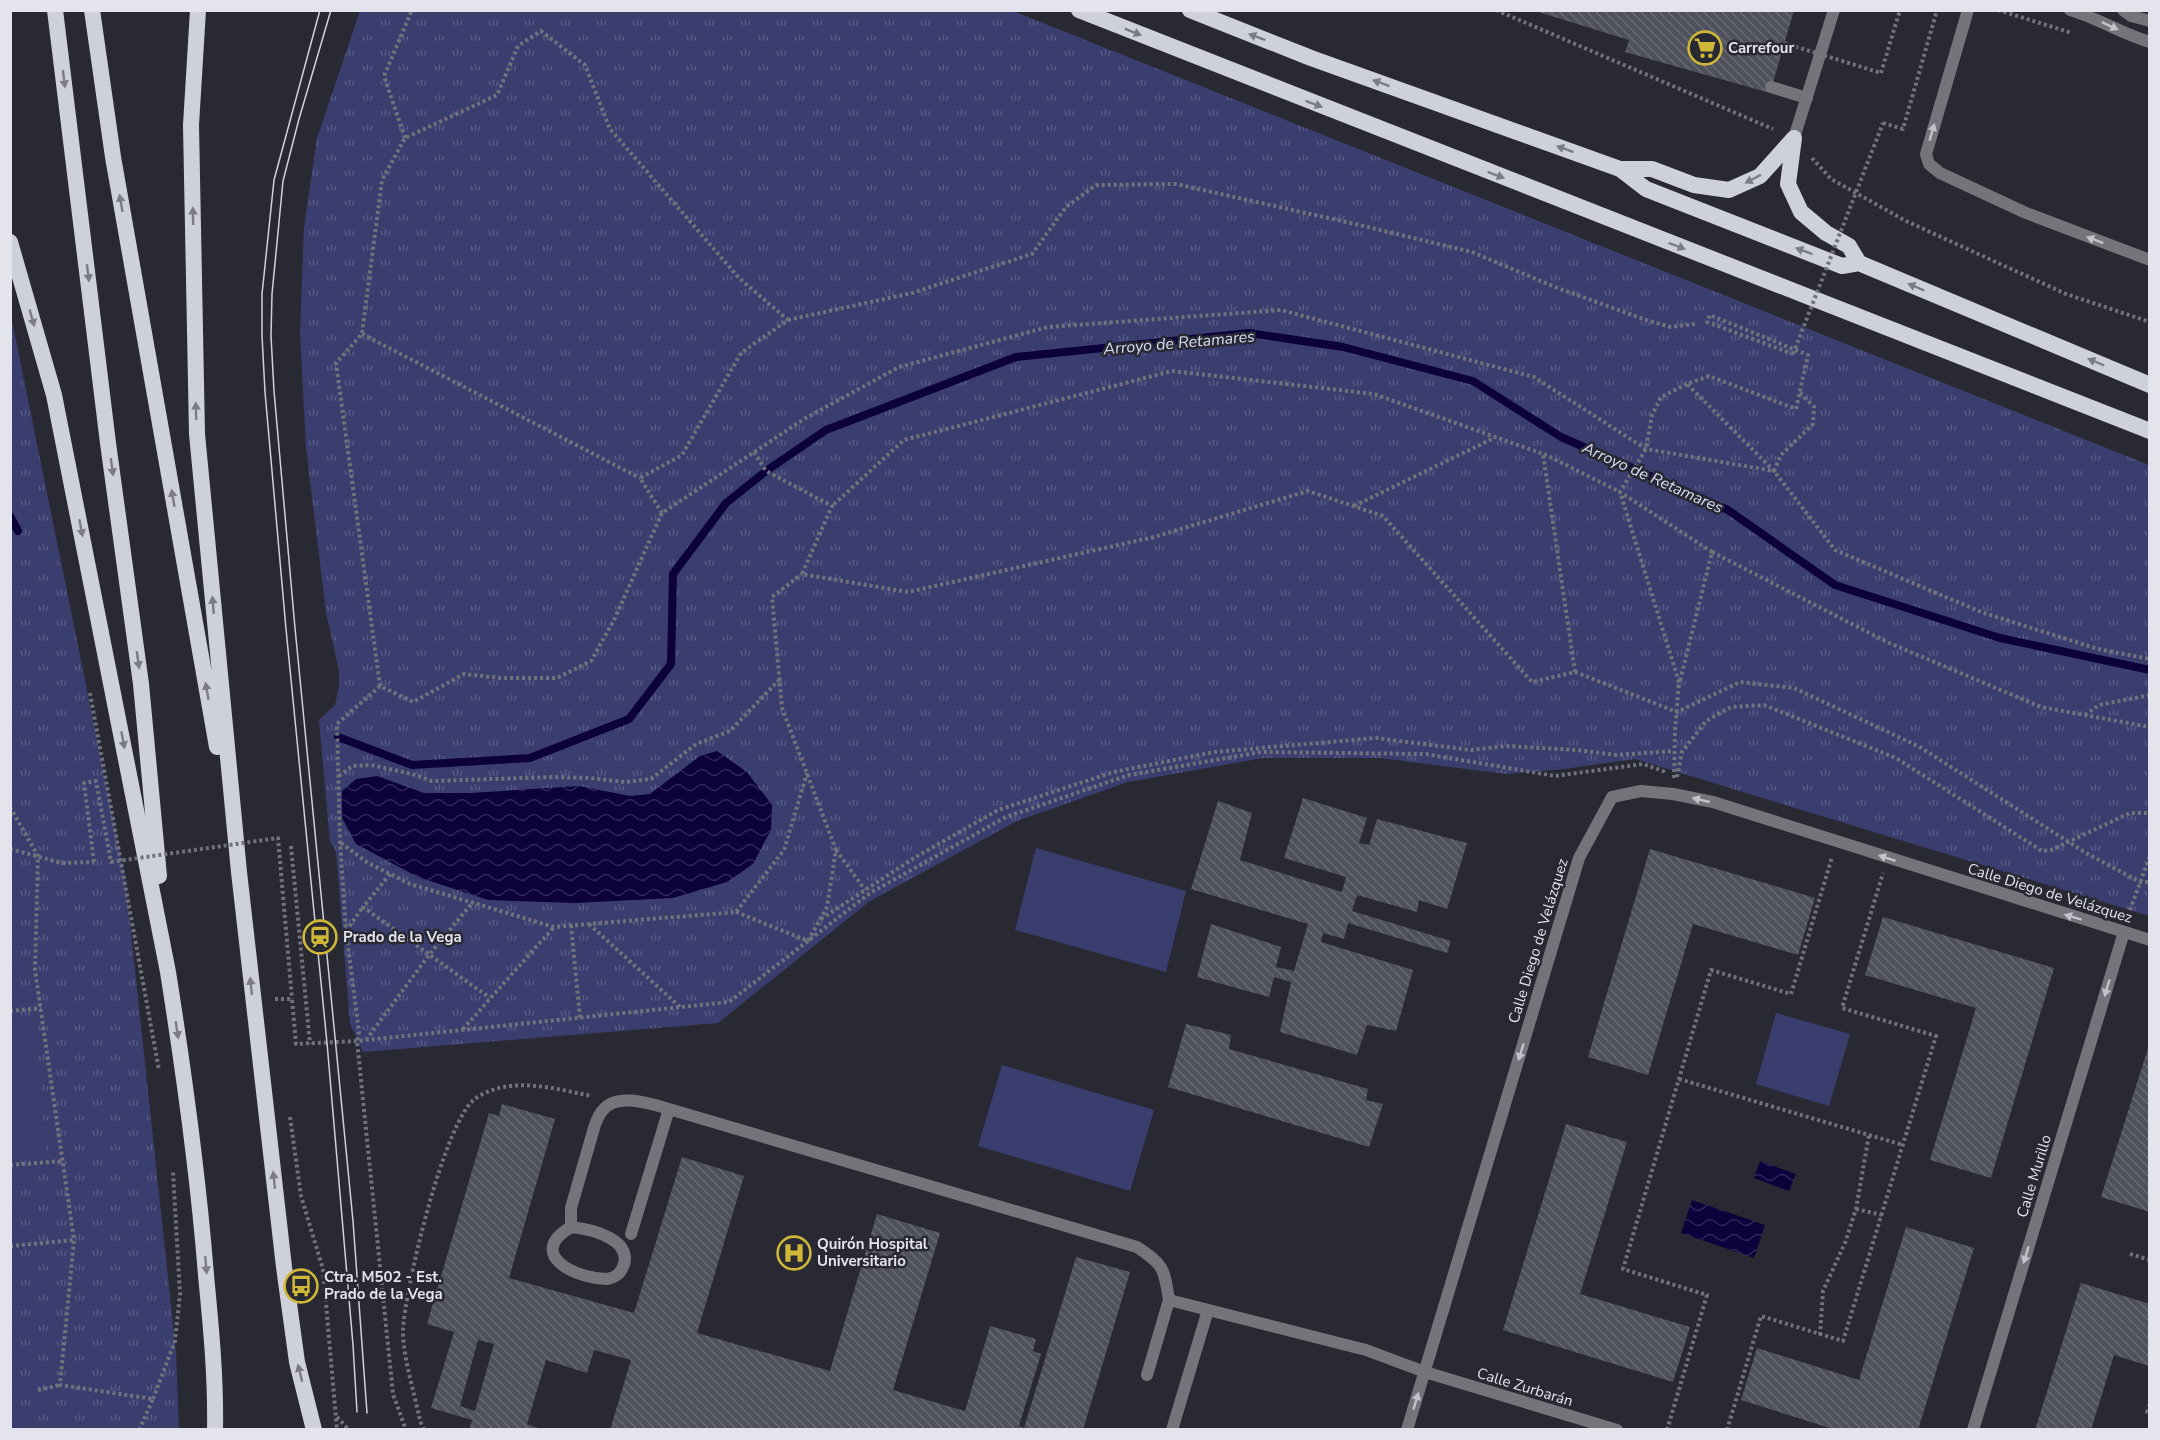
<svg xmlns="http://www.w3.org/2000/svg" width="2160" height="1440" font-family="'Nunito Sans',sans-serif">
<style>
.grass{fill:url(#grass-tufts)}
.pitch{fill:#3a3e6f}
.water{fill:url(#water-waves)}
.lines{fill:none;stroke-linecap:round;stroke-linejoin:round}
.stream{stroke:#0c013b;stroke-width:8}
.building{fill:url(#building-back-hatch);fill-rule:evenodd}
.path{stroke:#71727b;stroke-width:4;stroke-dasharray:3 3;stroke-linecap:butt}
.service{stroke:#74757b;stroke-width:12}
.minor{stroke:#74757b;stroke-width:12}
.trunk{stroke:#ced0dc;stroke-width:16}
.tram{stroke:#d1d2d9;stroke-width:1.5}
.path-bridge{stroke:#71727b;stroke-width:4;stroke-dasharray:3 3;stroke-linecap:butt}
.oneway{fill:#c2c3ca}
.oneway2{fill:#7b7c88}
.labels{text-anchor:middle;stroke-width:5;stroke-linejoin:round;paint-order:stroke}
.poi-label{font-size:15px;font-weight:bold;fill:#e4e5ec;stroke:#282933;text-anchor:start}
.street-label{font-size:15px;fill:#e4e5ec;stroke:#282933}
.water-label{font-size:16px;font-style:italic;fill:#dadef5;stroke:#282933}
</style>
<defs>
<pattern id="grass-tufts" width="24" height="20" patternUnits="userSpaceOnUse" patternTransform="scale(1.5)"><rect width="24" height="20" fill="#3a3e6f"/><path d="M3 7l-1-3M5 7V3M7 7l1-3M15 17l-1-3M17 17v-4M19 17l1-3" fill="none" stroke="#565a84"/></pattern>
<pattern id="water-waves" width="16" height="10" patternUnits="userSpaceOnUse" patternTransform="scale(1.5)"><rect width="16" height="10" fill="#0c013b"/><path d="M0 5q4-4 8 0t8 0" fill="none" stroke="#2f2658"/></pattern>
<pattern id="building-back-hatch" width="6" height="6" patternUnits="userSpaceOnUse" patternTransform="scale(1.5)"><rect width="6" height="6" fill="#4e505b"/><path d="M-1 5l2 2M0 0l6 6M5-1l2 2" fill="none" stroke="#676973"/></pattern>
</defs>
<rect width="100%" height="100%" fill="#282933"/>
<path class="grass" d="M360,11H1013L2149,465V916L1635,759L1564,769L1506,774L1380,758H1263L1128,782L1017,821L870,901L718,1023L363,1052L350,1023L336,851L330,842L319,720L335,705L339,687V671L326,612L306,448L300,333L304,227L317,138Z
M10,311L125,877L176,1352L179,1429H11Z"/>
<path class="pitch" d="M1036,848L1186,891L1166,972L1015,930Z
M1776,1013L1850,1034L1829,1106L1756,1084Z
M34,1020L46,1151L11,1154V1022Z
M1002,1065L1154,1110L1130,1191L978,1146Z"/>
<path class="water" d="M717,751L747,772L772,805L771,830L753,864L727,882L673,898L574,903L488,900L418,877L356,844L342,818V791L356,779L377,776L424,793H470L579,786L630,796L650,794L700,756Z
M1760,1161L1796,1174L1789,1191L1754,1178Z
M1692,1200L1765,1225L1754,1258L1681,1233Z"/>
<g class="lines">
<path class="stream" d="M10,516L18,531
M338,737L412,765L530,758L629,719L671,664L673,574L726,503L766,471L826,430L1016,357L1249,333L1343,347L1473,381L1561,437L1728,510L1835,585L2000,638L2150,670"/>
</g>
<path class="building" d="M1532,10H1794L1770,93L1625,52L1629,40Z
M1303,798L1367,818L1359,843L1369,845L1377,819L1467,843L1447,909L1419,900L1417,912L1357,895L1352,911L1451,941L1447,953L1348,923L1344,939L1323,933L1321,942L1413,970L1396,1031L1367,1025L1357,1055L1280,1032L1291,982L1274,977L1269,997L1197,977L1211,924L1281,947L1276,967L1294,971L1308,924L1191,889L1218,801L1252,813L1240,860L1342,892L1346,877L1284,858Z
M1650,849L1815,898L1798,955L1693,924L1648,1075L1588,1057Z
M1883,917L2054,968L1991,1178L1930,1160L1976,1008L1865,975Z
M1186,1024L1231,1035L1229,1049L1368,1089L1366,1100L1383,1104L1369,1147L1168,1087Z
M2150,1042V1212L2101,1197Z
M502,1104L555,1119L509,1278L634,1313L682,1157L744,1176L697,1333L830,1371L877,1214L940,1233L893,1390L965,1411L990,1326L1036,1339L1033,1351L1041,1354L1019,1426L1024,1428L1076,1257L1130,1272L1083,1430H610L631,1360L594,1350L587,1373L546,1360L527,1424L543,1430H469L472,1420L431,1408L454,1332L427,1324L489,1113L499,1116ZM478,1340L494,1344L475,1411L460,1406Z
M1566,1124L1627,1142L1580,1294L1690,1327L1673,1382L1503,1330Z
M1906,1227L1974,1248L1918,1430H1836L1741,1400L1757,1348L1859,1380Z
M2081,1283L2150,1304L2149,1366L2114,1355L2091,1430H2035Z"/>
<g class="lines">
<path class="path" d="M1496,10L1773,129
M1998,10L2072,33
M1881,73L1900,10
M1883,123L1903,129L1937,10
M405,138L384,76L412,10
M1812,158L1831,179L1906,221L2066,294L2150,322
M788,320L912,293L1032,254L1066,207L1096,185L1176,184L1355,224L1472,252L1555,287L1649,321L1671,327L1695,324
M362,334L640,478
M1800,393L1814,407L1813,424L1781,455L1774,471L1835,550L1981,612L2098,649L2150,659
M754,452L766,471L832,506L802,574L908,592L1154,537L1308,491L1383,516L1532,682L1575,672L1543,454L1374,394L1172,371L904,440L832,506
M1544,454L1620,492L1712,552L1680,681
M1354,506L1496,437
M662,513L640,478L682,455L741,353L788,320L739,278L610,129L585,65L541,31L518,46L497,95L405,138L382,180L362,334L336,363L380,686L413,702L464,674L501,678H557L591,661L614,620L662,513L804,419L899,367L1048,327L1281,310L1534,377L1646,449L1774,471L1687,384L1709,376L1796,409L1808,355L1710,315L1707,322L1793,354
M1712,552L1887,642L2041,707L2150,727
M1575,672L1677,712L1740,682L1794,688L1918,746L2086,853L2140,882H2150
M380,686L337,724L340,842L346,931L359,1032L357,1041L393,1394L406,1430
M90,693L159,1070
M2085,715L2099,705L2150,695
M339,776L352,766L371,765L412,774L432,781L553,777L590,778L625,782L651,779L696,744L730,731L780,679
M1677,777L1682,752L1706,721L1731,707L1764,705L1896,758L2042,851L2051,850L2130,813H2150
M1674,778L1675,730L1679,682L1620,492L1646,449L1652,415L1661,397L1687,384
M10,807L38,856L35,970L74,1240L60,1385L153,1399L139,1430
M341,843L368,863L410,884L554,927L736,912L784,850L807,773
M291,846L310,1044
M10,849L62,863L94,862
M836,850L865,890
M390,874L363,907L490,998
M2130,910L2150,856
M736,912L808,941L827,907L836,850L782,708L772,597L802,574
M821,919L914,858L998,810L1114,772L1214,752L1376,738L1471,750L1506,746L1577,750L1616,755L1674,751
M589,924L680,1007
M571,925L580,1018
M346,931L363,907
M275,999H292L296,1044L357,1041L729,1002L870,893L1006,817L1129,775L1261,752L1426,754L1555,776L1643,764L1663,771L1665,775
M10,1011L41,1008
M463,1029L554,927
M366,1040L429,955L473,902
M1679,1079L1903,1145
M290,1117L301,1196L323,1269L337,1430
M10,1165L63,1161
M1856,1209L1882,1215
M10,1246L74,1240
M2130,1254L2150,1260
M1820,1335L1823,1291L1845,1243L1856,1209L1869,1135
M38,1390L60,1385
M153,1399L175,1341L180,1294L173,1172
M2150,1404L2147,1412L2150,1413
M337,1417L349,1430
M424,1430L420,1421C415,1394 403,1359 403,1331C404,1292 445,1118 476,1098C511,1075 555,1089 592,1096
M1667,1430L1707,1295L1623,1269L1711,970L1791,994L1832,857
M1727,1430L1761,1316L1843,1341L1936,1036L1842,1008L1883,873"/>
<path class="service" d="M1968,10L1926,154L1929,164L1940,173L2026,213L2150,260
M2070,10C2098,18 2122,34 2150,42
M2123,10L2131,16L2150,21
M1771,87L1807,98
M571,1227V1208L594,1128C596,1122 598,1115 603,1110C617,1092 651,1104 669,1109L1137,1247C1164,1265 1164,1268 1169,1300
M571,1227C591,1229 637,1240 622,1269C619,1275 613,1278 607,1279C576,1279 525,1254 571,1227Z
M631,1234L669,1109
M1147,1375L1169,1300L1366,1350L1425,1372"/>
<path class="minor" d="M1794,138L1834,10
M1425,1372L1617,1430
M1172,1430L1208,1310
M1407,1430L1579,858L1612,797L1641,791L1673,794L1713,802L2150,940
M1973,1430L2124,932"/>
<path class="trunk" d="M55,10L108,443L141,684L159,876
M92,10L113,157L217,747
M198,10L191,125L197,434L239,872L284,1267L297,1362L314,1430
M1079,10L2150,431
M1190,10L1311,58L1620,169L1646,189L1842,266L1859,263L2150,385
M1794,138L1788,184L1801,212L1826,233L1849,246L1859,263
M1620,169H1652L1694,185L1729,190L1760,176L1794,138
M10,242L54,395L168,972C184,1073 198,1173 206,1275C211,1327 216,1378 215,1430"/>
<path class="tram" d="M320,10L274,180L262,294V336L265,392L286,629L327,1043L353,1345L357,1412
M331,10L299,119L283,181L272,294L271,336L274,391L295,628L353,1221L367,1413"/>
<path class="path-bridge" d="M1784,43L1881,73
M1793,354L1883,123
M94,862L84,783L96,781L111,862L278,838L292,999"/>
</g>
<defs><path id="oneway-solid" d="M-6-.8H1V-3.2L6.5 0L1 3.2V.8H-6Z" transform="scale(1.5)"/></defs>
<g class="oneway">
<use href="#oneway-solid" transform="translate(2110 26) rotate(25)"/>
<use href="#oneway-solid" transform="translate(1932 132) rotate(-74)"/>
<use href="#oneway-solid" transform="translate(2095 240) rotate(-159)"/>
<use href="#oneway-solid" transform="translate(1701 800) rotate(-167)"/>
<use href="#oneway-solid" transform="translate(1887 858) rotate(-162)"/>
<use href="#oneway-solid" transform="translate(2073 917) rotate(-163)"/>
<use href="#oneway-solid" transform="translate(2107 988) rotate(107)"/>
<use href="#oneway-solid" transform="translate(1521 1052) rotate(107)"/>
<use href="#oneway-solid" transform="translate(2026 1255) rotate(107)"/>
<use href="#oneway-solid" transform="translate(1416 1401) rotate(-73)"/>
</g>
<g class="oneway2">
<use href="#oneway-solid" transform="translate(1133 32) rotate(22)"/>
<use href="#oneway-solid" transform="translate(1257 37) rotate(-159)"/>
<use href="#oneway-solid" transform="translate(64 79) rotate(83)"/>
<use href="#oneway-solid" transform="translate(1381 83) rotate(-160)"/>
<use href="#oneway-solid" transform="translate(1314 104) rotate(21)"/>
<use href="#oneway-solid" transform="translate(1565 149) rotate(-160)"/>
<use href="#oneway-solid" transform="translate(1496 175) rotate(21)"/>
<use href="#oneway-solid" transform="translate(1753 179) rotate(152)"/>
<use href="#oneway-solid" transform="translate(121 203) rotate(-100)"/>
<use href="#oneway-solid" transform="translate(193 216) rotate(-91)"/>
<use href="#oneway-solid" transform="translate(1677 246) rotate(21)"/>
<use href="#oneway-solid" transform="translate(1804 251) rotate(-159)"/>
<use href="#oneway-solid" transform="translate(88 273) rotate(83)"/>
<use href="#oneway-solid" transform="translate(1916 287) rotate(-157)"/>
<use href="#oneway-solid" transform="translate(32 318) rotate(74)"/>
<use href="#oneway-solid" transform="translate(2096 362) rotate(-157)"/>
<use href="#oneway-solid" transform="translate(196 411) rotate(-91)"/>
<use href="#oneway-solid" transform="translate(112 467) rotate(82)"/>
<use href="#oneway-solid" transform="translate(173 498) rotate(-100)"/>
<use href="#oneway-solid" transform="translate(81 528) rotate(79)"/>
<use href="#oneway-solid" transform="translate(213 605) rotate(-95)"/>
<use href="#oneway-solid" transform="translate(138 660) rotate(82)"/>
<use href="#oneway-solid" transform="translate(207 691) rotate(-100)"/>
<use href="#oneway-solid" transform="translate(123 740) rotate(79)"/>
<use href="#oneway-solid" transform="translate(251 986) rotate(-96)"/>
<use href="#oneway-solid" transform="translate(177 1030) rotate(81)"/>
<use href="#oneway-solid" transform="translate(274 1180) rotate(-96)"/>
<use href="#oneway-solid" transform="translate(206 1265) rotate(85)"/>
<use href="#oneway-solid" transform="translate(300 1373) rotate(-104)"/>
</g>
<defs>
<symbol id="supermarket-ring" viewBox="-11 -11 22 22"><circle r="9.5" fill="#282933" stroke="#cfb837" stroke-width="1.5"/><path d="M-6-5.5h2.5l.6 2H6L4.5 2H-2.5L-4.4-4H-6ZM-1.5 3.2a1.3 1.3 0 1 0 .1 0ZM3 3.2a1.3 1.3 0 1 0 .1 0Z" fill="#cfb837"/></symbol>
<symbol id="station-ring" viewBox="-11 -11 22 22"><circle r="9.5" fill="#282933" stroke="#cfb837" stroke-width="1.5"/><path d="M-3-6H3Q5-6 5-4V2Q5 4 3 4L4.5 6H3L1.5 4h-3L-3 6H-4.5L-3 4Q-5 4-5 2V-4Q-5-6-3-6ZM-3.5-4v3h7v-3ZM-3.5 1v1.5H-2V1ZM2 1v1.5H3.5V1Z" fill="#cfb837"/></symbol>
<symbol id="hospital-ring" viewBox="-11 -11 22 22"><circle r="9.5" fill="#282933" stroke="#cfb837" stroke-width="1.5"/><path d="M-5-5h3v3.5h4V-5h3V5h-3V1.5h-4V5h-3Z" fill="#cfb837"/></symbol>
<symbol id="bus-ring" viewBox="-11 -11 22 22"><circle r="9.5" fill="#282933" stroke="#cfb837" stroke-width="1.5"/><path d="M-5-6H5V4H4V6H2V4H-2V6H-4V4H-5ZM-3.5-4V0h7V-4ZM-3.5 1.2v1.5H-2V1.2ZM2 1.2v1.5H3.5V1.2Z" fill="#cfb837"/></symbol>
</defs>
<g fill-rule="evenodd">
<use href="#supermarket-ring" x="1686" y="29" width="38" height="38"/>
<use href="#station-ring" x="301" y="918" width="38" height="38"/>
<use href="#hospital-ring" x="775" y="1234" width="38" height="38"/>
<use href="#bus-ring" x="282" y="1267" width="38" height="38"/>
</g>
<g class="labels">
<g class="poi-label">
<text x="1728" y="53">Carrefour</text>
<text x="343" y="942">Prado de la Vega</text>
<text x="817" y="1249">Quirón Hospital<tspan x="817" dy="17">Universitario</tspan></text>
<text x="324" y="1282">Ctra. M502 - Est.<tspan x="324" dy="17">Prado de la Vega</tspan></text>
</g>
<g class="street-label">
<text transform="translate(2050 893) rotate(17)" y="5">Calle Diego de Velázquez</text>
<text transform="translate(1538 941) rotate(-73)" y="5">Calle Diego de Velázquez</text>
<text transform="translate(2034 1176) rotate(-73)" y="5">Calle Murillo</text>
<text transform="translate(1525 1387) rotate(17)" y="5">Calle Zurbarán</text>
</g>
<g class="water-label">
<text transform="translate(1179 342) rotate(-5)" y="6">Arroyo de Retamares</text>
<text transform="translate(1653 477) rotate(24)" y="6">Arroyo de Retamares</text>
</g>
</g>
<rect width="2160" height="1440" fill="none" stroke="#e4e5ec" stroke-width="24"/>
</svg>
